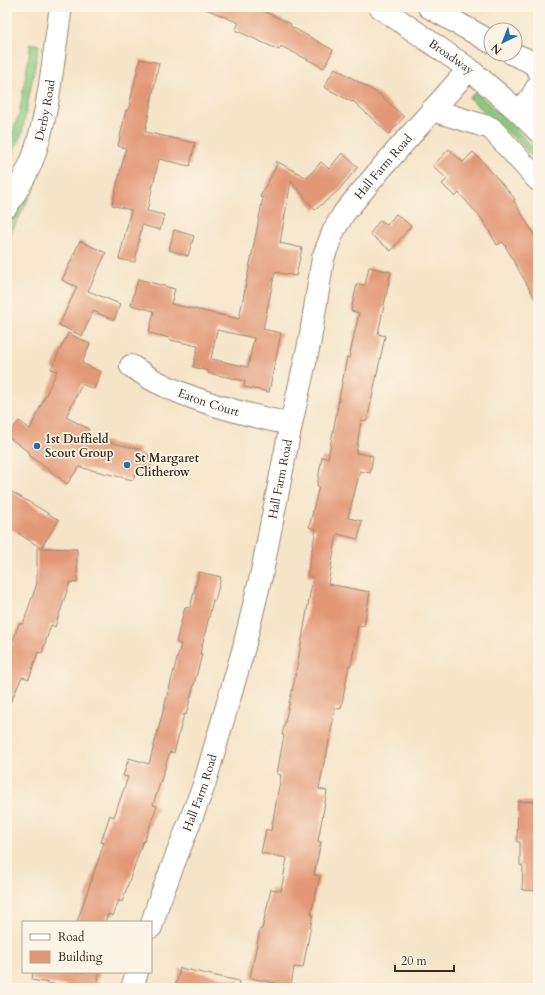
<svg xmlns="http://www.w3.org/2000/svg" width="545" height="995" font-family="Cardo,serif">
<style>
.green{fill:#89c980;stroke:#627a4f}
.building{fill:#e29876;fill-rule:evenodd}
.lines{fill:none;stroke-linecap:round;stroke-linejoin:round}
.minor-casing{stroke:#988773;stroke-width:24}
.major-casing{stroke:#988773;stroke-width:24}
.highway-casing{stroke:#988773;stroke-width:24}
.minor{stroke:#fff;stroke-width:22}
.major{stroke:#fff;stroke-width:22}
.highway{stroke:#fff;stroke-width:22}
.poi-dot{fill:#1f6fb2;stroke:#fcf5e5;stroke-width:1.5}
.labels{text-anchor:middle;stroke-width:3.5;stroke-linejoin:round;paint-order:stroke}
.street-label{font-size:12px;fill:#3b2a1e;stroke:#fcf5e5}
.poi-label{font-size:12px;font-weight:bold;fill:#3b2a1e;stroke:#fcf5e5;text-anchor:start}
</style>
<rect width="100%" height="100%" fill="#fcf5e5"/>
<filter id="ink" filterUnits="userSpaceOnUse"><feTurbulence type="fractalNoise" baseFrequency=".025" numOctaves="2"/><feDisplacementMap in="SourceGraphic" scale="8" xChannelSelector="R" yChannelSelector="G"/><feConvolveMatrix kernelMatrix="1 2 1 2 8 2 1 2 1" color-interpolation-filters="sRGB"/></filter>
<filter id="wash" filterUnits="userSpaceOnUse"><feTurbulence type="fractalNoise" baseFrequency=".012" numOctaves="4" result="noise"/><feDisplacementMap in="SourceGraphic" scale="16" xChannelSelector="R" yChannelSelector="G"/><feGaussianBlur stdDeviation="0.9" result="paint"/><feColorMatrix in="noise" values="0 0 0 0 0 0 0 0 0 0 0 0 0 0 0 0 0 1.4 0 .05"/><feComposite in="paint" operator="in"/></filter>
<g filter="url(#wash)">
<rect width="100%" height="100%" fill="#f5e4c8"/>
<path class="green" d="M31,43L39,45L22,133L7,166V148L19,114Z
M476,92L524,137L538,153V164L521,144L469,98Z
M24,195L30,196L7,241V229Z"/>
<g id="blocks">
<path class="building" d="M201,7H255L291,24L290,26L333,50L324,68L281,46L279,50L235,30L239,23Z
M140,59L159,63L145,132L195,143L190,166L159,159L147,211L164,215L160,230L142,225L135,262L119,259L131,210L112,205L126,148L118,146L126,110L128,111Z
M335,68L379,94L404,117L389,134L353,101L352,102L324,87Z
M449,149L463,162L473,152L483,162L515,199L514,201L538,241V304L503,242L497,245L482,219L459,193L455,197L442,184L447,179L433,166Z
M342,153L358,167L338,191L315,210L291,181L280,243L302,248L296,276L275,272L263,329L281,333L269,392L244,387L245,381L208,373L209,371L193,367L198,346L170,340V338L149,333L154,311L131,305L138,279L175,289L171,304L239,319L263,198L260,197L277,165L275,162L276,161L307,178L321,162L329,169ZM217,330L254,338L248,367L211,359Z
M396,214L411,226L391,251L370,234L380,220L387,225Z
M174,230L194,236L188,256L169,250Z
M80,241L106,253L88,291L120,304L114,320L93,311L82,336L59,325L77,287L62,280Z
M369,267L391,272L378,334L385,336L367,421L361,420L356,453L373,456L370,473L360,471L348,518L362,521L358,539L337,534L328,584L370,592L364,626L358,625L351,666L349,665L341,709L335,708L326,758H325L319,789L327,791L318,841L321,842L314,875L320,876L311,914H313L303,968L294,967L291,986L250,978L260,929H262L271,889L281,891L287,858L261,853L266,829L271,831L281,775L277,774L284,735H282L295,678L313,577L307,576L316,529L309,527L319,486H317L322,457L328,458L347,357L349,358L359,313L351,311L357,284L365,285Z
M68,333L90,344L82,363L101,372L94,389L82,384L66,417L89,429L85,437L140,449L139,454L152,457L148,477L135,474L133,480L79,467L67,484L29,455L30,453L7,436L19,421L30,429L57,371L51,369Z
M7,489L59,520L41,548L7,526Z
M37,548L77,549V583L70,582L55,627L51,625L42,653L38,652L29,679L22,677L7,710V648L10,649L19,623L23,624L37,583Z
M199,572L221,577L215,601L213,600L200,654H202L186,715L184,714L174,753L170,752L153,805L157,806L144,842L143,841L122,902L119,900L113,916L108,914L105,922H77L104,843L101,842L110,815L114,817L128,777L123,776L129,758L149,764L181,644L176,642L185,607L190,608Z
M518,801L538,802V891L522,890L523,866L520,865V842H517Z
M180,968L239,981L238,988H175Z
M33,972H100L96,988H75L32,980Z"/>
</g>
</g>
<g filter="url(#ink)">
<use href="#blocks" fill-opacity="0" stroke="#988773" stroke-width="1"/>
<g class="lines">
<defs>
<g id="minor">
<path d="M429,7L491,42"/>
<path d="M513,54C522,58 534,61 538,70"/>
<path d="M432,110L491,128L538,180"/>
<path d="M518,111L529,101L538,86"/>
<path id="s1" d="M131,366C140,371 148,378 157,382C198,403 246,415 291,424"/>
<path id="s2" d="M151,927L158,904L204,785L243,651L262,572L291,424L310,340L323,258L334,230L344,213L384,165L469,69"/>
<path d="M132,988L137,972"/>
</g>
<g id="major">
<path id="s3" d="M380,7L469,69L518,111L538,131"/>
</g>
<g id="highway">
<path id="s4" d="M7,206C17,190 28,173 34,155C50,108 53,56 61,7"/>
</g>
</defs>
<use href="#minor" class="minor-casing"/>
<use href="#major" class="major-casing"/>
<use href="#highway" class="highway-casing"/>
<use href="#minor" class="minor"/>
<use href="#major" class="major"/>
<use href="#highway" class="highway"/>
</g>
</g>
<g class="poi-dot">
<circle cx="37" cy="446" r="4"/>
<circle cx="127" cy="465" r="4"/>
</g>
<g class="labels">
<g class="street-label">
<text dy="4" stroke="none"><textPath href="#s3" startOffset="87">Broadway</textPath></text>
<text dy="4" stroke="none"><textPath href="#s4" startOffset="104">Derby Road</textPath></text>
<text dy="4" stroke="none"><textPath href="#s2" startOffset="803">Hall Farm Road</textPath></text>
<text dy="4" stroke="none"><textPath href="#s1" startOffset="86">Eaton Court</textPath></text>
<text dy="4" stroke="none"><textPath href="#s2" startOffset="467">Hall Farm Road</textPath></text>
<text dy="4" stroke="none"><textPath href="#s2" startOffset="143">Hall Farm Road</textPath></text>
</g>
<g class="poi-label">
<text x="45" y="443">1st Duffield<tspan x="45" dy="14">Scout Group</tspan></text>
<text x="135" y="462">St Margaret<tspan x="135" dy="14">Clitherow</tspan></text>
</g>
</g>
<rect width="545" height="995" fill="none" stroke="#fcf5e5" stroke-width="24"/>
<rect x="22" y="921" width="130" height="52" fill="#fcf5e5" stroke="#afa495"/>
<rect x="30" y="934" width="20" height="6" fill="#ffffff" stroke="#afa495"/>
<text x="58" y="941" font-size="12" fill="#3b2a1e">Road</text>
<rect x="30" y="951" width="20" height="12" fill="#e29876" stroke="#afa495"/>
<text x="58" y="961" font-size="12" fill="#3b2a1e">Building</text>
<g transform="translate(503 42) rotate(223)"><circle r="19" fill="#fcf5e5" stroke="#afa495"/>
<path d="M0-3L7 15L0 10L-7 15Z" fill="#1f6fb2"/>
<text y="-6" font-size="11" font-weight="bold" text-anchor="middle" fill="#3b2a1e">N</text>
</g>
<path d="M395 965v6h59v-6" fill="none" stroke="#3b2a1e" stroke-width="2"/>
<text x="401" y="965" font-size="12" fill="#3b2a1e" stroke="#fcf5e5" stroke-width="3" paint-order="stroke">20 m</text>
</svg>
